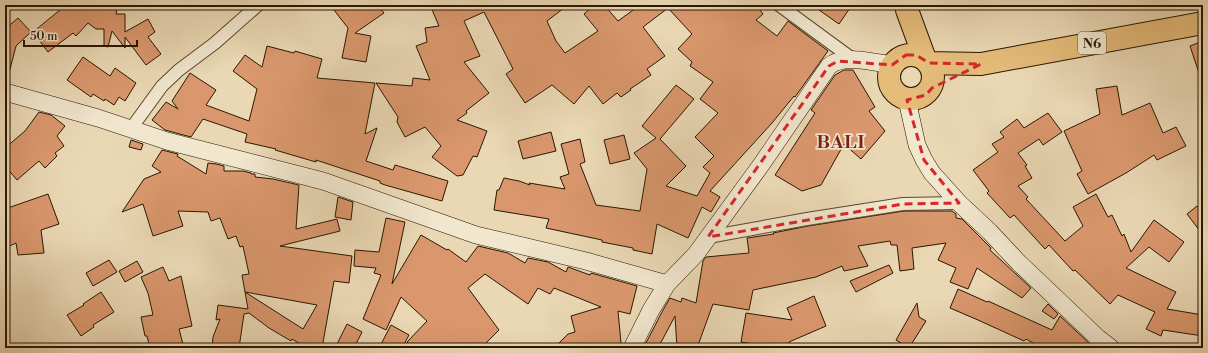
<svg xmlns="http://www.w3.org/2000/svg" width="1208" height="353" font-family="'Libre Bodoni',serif">
<style>
.building{fill:#da976d;stroke:#291700;fill-rule:evenodd}
.lines{fill:none;stroke-linecap:round;stroke-linejoin:round}
.street-casing{stroke:#59472d;stroke-width:14}
.secondary-casing{stroke:#291700;stroke-width:18}
.highway-casing{stroke:#291700;stroke-width:24}
.street{stroke:#f1e6ce;stroke-width:12}
.secondary{stroke:#f1e6ce;stroke-width:17}
.highway{stroke:#e5bc7a;stroke-width:22}
.marked{fill:none;stroke:#d62828;stroke-width:3;stroke-dasharray:8 5;stroke-linejoin:round}
.labels{text-anchor:middle;stroke-width:3.5;stroke-linejoin:round;paint-order:stroke}
.shield{fill:#f1e6ce;stroke:#65553e;stroke-width:1}
.shield-label{font-size:13px;font-weight:bold;fill:#291700}
.district-label{font-size:18px;font-weight:bold;letter-spacing:1px;fill:#7a1f14;stroke:#f1e6ce}
</style>
<rect width="100%" height="100%" fill="#ead8b4"/>
<filter id="stains"><feTurbulence type="fractalNoise" baseFrequency=".005" numOctaves="4"/><feColorMatrix values="0 0 0 0 .2 0 0 0 0 .09 0 0 0 0 .02 0 0 0 .5 -.17"/></filter>
<radialGradient id="worn" r=".72"><stop offset=".6" stop-color="#630" stop-opacity="0"/><stop offset="1" stop-color="#630" stop-opacity=".3"/></radialGradient>
<path class="building" d="M66,5H118L116,14H125V32L148,19L155,32L148,37L161,54L146,65L125,37V48L112,31L108,47L104,46V29H96L88,23L76,36L73,33L48,52L33,32Z
M330,5H378L384,13L355,33L371,36L366,62L342,58L348,28Z
M430,5H568L547,21L556,41L565,53L598,31L584,14L594,5H604L618,21L640,5H756L763,14L756,20L777,36L788,21L828,51L795,97L794,96L772,123L710,191L720,197L711,212L702,207L688,238L657,224L652,254L633,250V248L602,242V240L546,228L549,219L494,210L497,190H499L504,178L519,181L530,185L529,183L565,189L560,177L569,174L561,144L580,139L585,162L580,164L596,205L640,211L647,169L634,153L656,138L642,126L676,85L694,99L660,139L686,166L666,186L697,196L710,173L703,167L714,156L695,137L718,113L700,99L713,82L690,66L692,62L678,49L692,34L668,8L643,27L665,56L647,69L651,75L630,89L631,90L621,97L617,93L603,104L589,86L574,104L552,85L525,103L506,74L513,69L484,12L464,21L480,56L464,62L489,93L466,111L467,113L457,120L487,131L477,157L473,156L463,175L457,176L432,157L441,146L425,127L405,137L397,122L398,117L376,83L412,86L413,78L430,80L416,46L427,42L425,28L439,26Z
M812,5H852L839,24Z
M18,18L31,32L16,46L9,73L5,72V29Z
M1203,41V78L1201,79L1190,46Z
M267,46L294,53L295,51L322,59L317,78L375,83L365,134L377,128L366,161L393,170L395,165L448,181L442,201L385,185L380,183V181L316,160V162L275,150L276,149L245,142L247,134L203,119L191,137L165,130L152,120L166,102L178,109L172,101L190,73L216,90L206,105L249,121L257,89L233,71L245,55L262,67Z
M83,57L110,76L115,68L136,83L125,101L119,97L114,105L105,99L104,101L93,94L91,97L67,80Z
M844,70H853L875,107L869,111L885,131L861,159L844,144L821,185L802,191L775,175L815,113L811,110L835,75Z
M1117,86L1122,115L1150,103L1163,133L1176,127L1186,146L1157,160L1154,155L1126,173L1088,194L1077,174L1082,171L1064,131L1100,114L1096,89Z
M39,112L51,115L65,126L57,136L64,146L55,153L57,156L45,168L39,161L17,180L5,166V148L25,131Z
M1048,113L1062,132L1043,145L1039,139L1018,153L1027,165L1025,166L1032,178L1018,186L1028,197L1026,199L1065,241L1083,226L1073,207L1096,194L1108,217L1112,215L1122,236L1124,234L1131,252L1154,220L1184,242L1169,262L1149,247L1126,268L1176,292L1167,309L1203,315V336L1163,330L1161,336L1146,329L1155,312L1118,295L1110,304L1075,270L1073,271L1049,245L1045,249L1014,215L1010,218L987,193L989,191L973,170L998,152L992,144L1004,137L1000,132L1017,119L1024,128Z
M551,132L556,151L523,159L518,141Z
M624,135L630,159L610,164L604,140Z
M131,140L143,144L141,150L129,147Z
M162,150L178,154L177,156L206,174L208,163L216,164L224,166V171H243L251,173V174H255V177L273,179L299,185L296,229L337,219L340,231L280,246L352,256L349,283L334,281L322,348H307L292,339L291,341L269,328L249,313L244,314L239,348H212L213,337L220,319L216,320L218,305L248,309L242,275L249,274L243,246L240,247L236,236L228,239L220,218L211,221L208,212L178,211L183,226L153,236L143,204L122,212L144,179L161,172L152,166ZM245,292L317,305L303,329Z
M48,194L59,224L41,230L44,253L18,255L16,243L5,248V209Z
M338,197L353,202L351,220L335,217Z
M1197,206L1203,213V235L1187,214Z
M904,211H952L956,214V218L962,219L991,248L990,250L1031,288L1022,298L977,268L968,289L950,282L956,268L938,260L946,243L912,248L914,269L900,271L897,245H891L890,241L858,246L868,266L844,271L842,266L816,277L753,290L749,310L713,304L697,348H677L675,316L658,348H656L646,343L663,310L670,298L681,302L682,298L696,303L703,261L706,257L749,253L747,238L774,234L773,233L808,226Z
M386,218L405,222L392,284L421,235L447,250L448,249L466,262L478,246L508,253L525,263L528,258L548,262L566,272L568,267L590,275L591,273L637,286L630,314L618,311L621,343L614,348H554L568,334L575,332L571,316L601,307L554,288L550,294L538,288L528,304L485,274L468,288L499,330L481,348H414L407,342L427,321L401,297L386,330L363,319L381,275L374,273L376,268L354,266L355,250L379,252Z
M109,260L117,272L93,286L86,273Z
M137,261L143,272L125,282L119,271Z
M889,265L893,273L856,292L850,281Z
M163,267L169,281L181,276L192,326L179,329L184,348H150L147,336H145L141,317L153,315L148,293L141,277Z
M958,289L987,302L988,301L1052,330L1060,316L1090,344L1087,348H1042L1026,339L1024,341L978,320L950,308Z
M101,292L114,312L93,325L94,327L81,336L67,315L84,305L83,304Z
M814,296L826,326L789,342L788,347L765,344V346L741,342L746,313L792,320L787,308Z
M917,303L919,317L926,321L909,348L896,340Z
M1048,304L1058,314L1054,319L1042,311Z
M347,324L362,332L354,348H335Z
M391,325L409,335L402,348H379Z"/>
<g class="lines">
<defs>
<path id="street" d="M779,5L854,60
M130,130L162,86L179,70L215,43L258,5
M708,237L807,219L903,204L959,203"/>
<path id="secondary" d="M5,92L98,118L167,141L323,181L476,235L586,261L667,284
M907,100L917,145L924,160L932,173L959,203L990,232L1019,263L1098,338L1111,348
M632,348L651,310L667,284L696,254L761,165L829,66C844,54 874,62 892,65"/>
<path id="highway" d="M907,5V10L925,59
M889 77a22 22 0 1 1 44 0a22 22 0 1 1-44 0Z
M929,63L981,64L1203,23"/>
</defs>
<use href="#street" class="street-casing"/>
<use href="#secondary" class="secondary-casing"/>
<use href="#highway" class="highway-casing"/>
<use href="#street" class="street"/>
<use href="#secondary" class="secondary"/>
<use href="#highway" class="highway"/>
</g>
<path class="marked" d="M906,55H916L929,63L981,64L932,88L926,95L907,100L924,160L959,203L903,204L708,237L829,66L838,61L892,65Z"/>
<g class="labels">
<rect class="shield" x="1078" y="32" width="28" height="22" rx="3"/>
<g class="shield-label">
<text x="1092" y="48">N6</text>
</g>
<g class="district-label">
<text x="841" y="148">BALI</text>
</g>
</g>
<rect width="1208" height="353" fill="none" stroke="#ead8b4" stroke-width="20"/>
<rect x="6" y="6" width="1196" height="341" fill="none" stroke="#291700" stroke-width="2"/>
<rect x="10" y="10" width="1188" height="333" fill="none" stroke="#291700"/>
<path d="M24 40v6h113v-6" fill="none" stroke="#291700" stroke-width="2"/>
<text x="30" y="40" font-size="12" fill="#291700" stroke="#f1e6ce" stroke-width="3" paint-order="stroke">50 m</text>
<rect width="100%" height="100%" filter="url(#stains)"/>
<rect width="100%" height="100%" fill="url(#worn)"/>
</svg>
